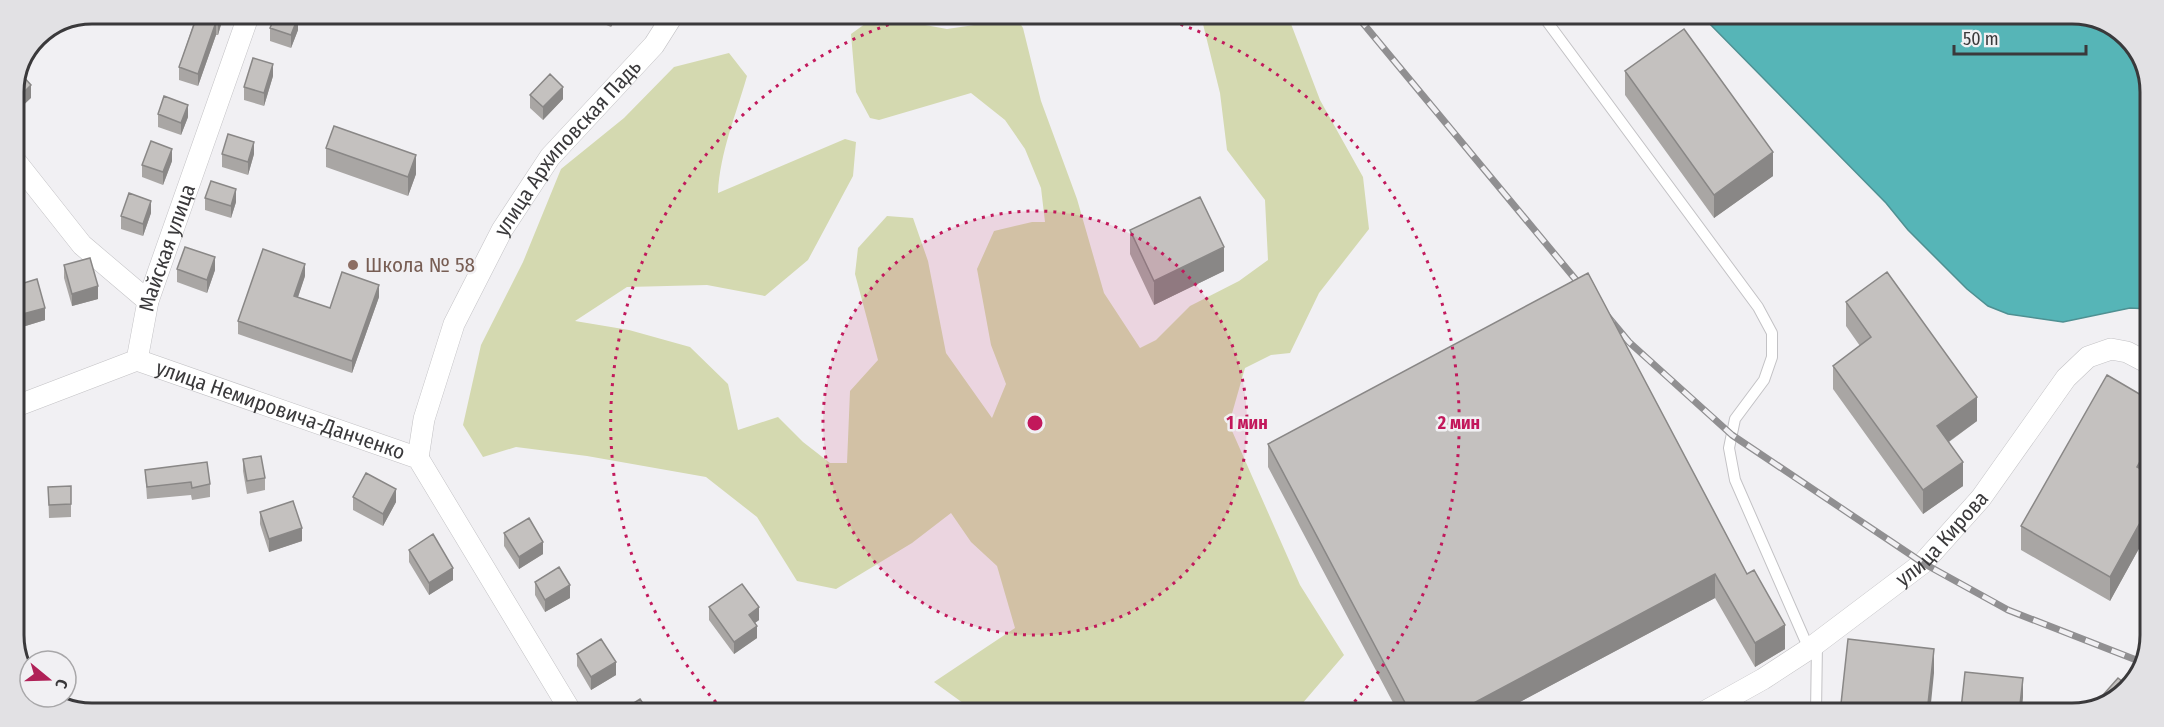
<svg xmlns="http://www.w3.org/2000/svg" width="2164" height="727" font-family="'Fira Sans Condensed',sans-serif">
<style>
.green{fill:#d4d9b0}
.water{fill:#56b5b7;stroke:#4e9092;stroke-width:1.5}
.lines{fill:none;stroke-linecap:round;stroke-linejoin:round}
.service-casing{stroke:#c3c2c5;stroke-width:12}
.minor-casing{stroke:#c3c2c5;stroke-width:22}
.service{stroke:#fff;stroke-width:10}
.minor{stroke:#fff;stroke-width:21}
.rail-casing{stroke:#908f91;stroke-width:7}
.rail{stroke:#f1f0f3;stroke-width:4.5;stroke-dasharray:14;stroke-linecap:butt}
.wall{fill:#a9a6a4}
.shaded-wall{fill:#898786}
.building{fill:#c4c1bf;stroke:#898786;stroke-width:1.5}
.ring{fill:none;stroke:#c2185b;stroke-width:3;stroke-dasharray:3 6}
.education-dot{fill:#8d6e63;stroke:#f1f0f3;stroke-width:2}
.labels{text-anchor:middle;stroke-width:5;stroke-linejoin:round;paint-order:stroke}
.street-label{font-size:21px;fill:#3a393b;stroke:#f1f0f3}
.education-label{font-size:21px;fill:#785e54;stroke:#f1f0f3;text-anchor:start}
.rim{fill:none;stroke:#3a393b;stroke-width:3}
.centre{fill:#c2185b;stroke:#f1f0f3;stroke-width:3}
.ring-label{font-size:18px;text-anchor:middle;font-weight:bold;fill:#c2185b;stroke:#f1f0f3;stroke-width:5;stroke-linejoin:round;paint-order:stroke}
</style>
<rect width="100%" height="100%" fill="#f1f0f3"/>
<path class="green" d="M987,15H1015L1023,28L1041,101L1077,199L1104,293L1140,348L1156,340L1190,306L1239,281L1268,260L1265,200L1227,150L1220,93L1201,16H1288L1320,100L1363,177L1369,229L1319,293L1290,353L1271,355L1245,368L1229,424L1300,585L1344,655L1295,712L974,711L934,682L1015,628L997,566L971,542L951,513L912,543L836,589L797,581L757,517L706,477L587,456L516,447L483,457L463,425L481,345L523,262L561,169L624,118L674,67L729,53L747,76C736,115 720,152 718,193L845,139L856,142L853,176L808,260L765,296L707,285L627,287L575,321L629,330L690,347L728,384L738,430L778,417L803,442L830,463H847L850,391L878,360L855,274L858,248L887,216L913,218L928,261L946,353L992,418L1006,384L991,345L977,269L994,231L1032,222H1045L1041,188L1025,149L1005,120L971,93L879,120L870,118L856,92L851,34L876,16L947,29L981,24Z"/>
<path class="water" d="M1703,17L2097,18L2134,44L2150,86L2149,309L2130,308L2063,322L2008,314L1988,306L1967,289L1908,230L1886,203Z"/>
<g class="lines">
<defs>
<path id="service" d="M1543,16L1758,307L1772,333V357L1764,380L1735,419L1729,448L1735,480L1809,649
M1816,713L1817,643"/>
<g id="minor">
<path d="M14,159L82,245L148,301"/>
<path id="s1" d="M137,360L418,458L570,710"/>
<path id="s2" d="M14,407L137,360L148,301L249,14"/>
<path id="s3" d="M418,458L424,419L454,324L502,230L550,157L654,45L673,15"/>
<path id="s4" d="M1702,713L1763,679L1809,649L1923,563L1981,498L2066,378L2088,357L2111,349L2127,352L2148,363"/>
</g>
</defs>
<use href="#service" class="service-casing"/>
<use href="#minor" class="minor-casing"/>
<use href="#service" class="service"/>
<use href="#minor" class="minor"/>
<defs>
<path id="rail" d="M1357,16L1586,292
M1604,312L1629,342L1732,435L1923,563L2008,610L2144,663"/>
</defs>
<use href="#rail" class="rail-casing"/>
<use href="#rail" class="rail"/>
</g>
<path class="wall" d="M224,14L218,35H216L198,86L179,80V67L193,25V15Z
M581,14L616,15L611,27Z
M270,28L298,30L291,48L270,41Z
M1625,71L1773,176L1714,218L1625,95Z
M273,76L264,106L244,100V87Z
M530,95L563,99L543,120L530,108Z
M158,114L188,117L181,135L158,127Z
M326,148L416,174L408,196L326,167Z
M222,154H254L248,175L222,167Z
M172,161L163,185L142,177V165Z
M205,198L236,202L231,218L205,210Z
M151,213L143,236L121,229V216Z
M1130,230L1224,271L1154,305L1130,254Z
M64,265L98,299L72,306L64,278Z
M177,269L215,270L207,293L177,282Z
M1588,273L1785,649L1755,667L1715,598L1501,712H1398L1268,467V444Z
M305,276L298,297L330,308L379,297L352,373L238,334V321Z
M14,286L45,320L19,328L14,309Z
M1846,302L1977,421L1949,442L1963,486L1923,514L1833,389V366L1860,346L1846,326Z
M243,459L265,478V490L247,494L243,471Z
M145,470L210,484V497L192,500L191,495L147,499Z
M2147,472V534L2110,601L2021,550V526Z
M48,487L71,504V517L49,518Z
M353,497L396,502L383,526L353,510Z
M14,498L19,517V529H14Z
M260,512L302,541L269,552L260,524Z
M504,533L543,554L519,569L504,546Z
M409,550L453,580L429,595L409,562Z
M535,582L570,598L545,612L535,595Z
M709,607L759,620L755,623L757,638L734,654L709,620Z
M577,654L616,675L591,690L577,666Z
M2023,697L2021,713H1961V709Z"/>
<path class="shaded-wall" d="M220,14H224L218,35V22Z
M611,15H616L611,27Z
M298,17V30L291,48V35Z
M216,22V35L198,86V74Z
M273,64V76L264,106V93Z
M31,85V98L14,114V102Z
M563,87V99L543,120V107Z
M188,105V117L181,135V123Z
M254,142V154L248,175V162Z
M172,149V161L163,185V172Z
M1773,152V176L1714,218V195Z
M416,155V174L408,196V177Z
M236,189V202L231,218V206Z
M151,201V213L143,236V224Z
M1224,247V271L1154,305V281Z
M215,257V270L207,293V280Z
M305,264V276L294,309V296Z
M379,285V297L352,373V361Z
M98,286V299L72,306V294Z
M45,308V320L19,328V315Z
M1977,397V421L1937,450V426Z
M2148,447V471L2137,490V467Z
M1963,462V486L1923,514V490Z
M396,489V502L383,526V514Z
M2147,510V534L2110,601V577Z
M302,528V541L269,552V539Z
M543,542V554L519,569V557Z
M453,568V580L429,595V583Z
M1715,574V598L1501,712H1457Z
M570,585V598L545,612V600Z
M759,607V620L749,627V615Z
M1785,625V649L1755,667V643Z
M757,626V638L734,654V642Z
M1934,649V673L1930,713H1927Z
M616,662V675L591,690V677Z
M2023,678V697L2021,713H2019Z"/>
<path class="building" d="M194,14H220L218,22H216L198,74L179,67L197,16L193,15Z
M276,14H288L298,17L291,35L270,28Z
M1684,29L1773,152L1714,195L1625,71Z
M253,58L273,64L264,93L244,87Z
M20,73L31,85L14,102V87Z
M550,74L563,87L543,107L530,95Z
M164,96L188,105L181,123L158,114Z
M334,126L416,155L408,177L326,148Z
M228,134L254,142L248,162L222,154Z
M151,141L172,149L163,172L142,165Z
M211,181L236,189L231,206L205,198Z
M129,193L151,201L143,224L121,216Z
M1200,197L1224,247L1154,281L1130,230Z
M185,247L215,257L207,280L177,269Z
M263,249L305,264L294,296L330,308L342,272L379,285L352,361L238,321Z
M90,258L98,286L72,294L64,265Z
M1887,272L1977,397L1937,426L1963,462L1923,490L1833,366L1871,337L1846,302Z
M1588,273L1747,574L1754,570L1785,625L1755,643L1715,574L1457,712H1410L1268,444Z
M37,279L45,308L19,315L14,296V286Z
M2107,375L2148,399V447L2137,467L2148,473L2147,510L2110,577L2021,526Z
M261,456L265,478L247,481L243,459Z
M207,462L210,484L192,488L191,482L147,487L145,470Z
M366,473L396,489L383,514L353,497Z
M71,486V504L49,505L48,487Z
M14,498H18L19,517H14Z
M293,501L302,528L269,539L260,512Z
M529,518L543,542L519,557L504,533Z
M433,534L453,568L429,583L409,550Z
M559,567L570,585L545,600L535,582Z
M742,584L759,607L749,615L757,626L734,642L709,607Z
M601,639L616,662L591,677L577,654Z
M1848,639L1934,649L1927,713H1840Z
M1965,672L2023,678L2019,713H2006L1961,709Z
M2118,678L2128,686L2120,698L2097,705L2095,704Z
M640,699L648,711H621Z
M1374,704L1378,712H1357Z"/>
<circle cx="1035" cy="423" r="212" fill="#c2185b" fill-opacity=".12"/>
<g class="ring">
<circle cx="1035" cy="423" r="212"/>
<path d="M722 709A424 424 0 0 1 918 15M1155 16A424 424 0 0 1 1348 709"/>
</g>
<circle class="education-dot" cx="353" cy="265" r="6"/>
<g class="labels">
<g class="street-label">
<text dy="7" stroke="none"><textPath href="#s3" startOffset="350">улица Архиповская Падь</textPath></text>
<text dy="7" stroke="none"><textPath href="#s2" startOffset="248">Майская улица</textPath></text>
<text dy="7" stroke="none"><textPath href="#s1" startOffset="152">улица Немировича-Данченко</textPath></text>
<text dy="7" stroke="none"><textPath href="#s4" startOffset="298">улица Кирова</textPath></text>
</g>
<g class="education-label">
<text x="365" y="272">Школа № 58</text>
</g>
</g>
<path d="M0 0H2164V727H0ZM92 24H2072A68 68 0 0 1 2140 92V635A68 68 0 0 1 2072 703H92A68 68 0 0 1 24 635V92A68 68 0 0 1 92 24Z" fill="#e2e1e4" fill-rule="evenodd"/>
<path class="rim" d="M92 24H2072A68 68 0 0 1 2140 92V635A68 68 0 0 1 2072 703H92A68 68 0 0 1 24 635V92A68 68 0 0 1 92 24Z"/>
<circle cx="1035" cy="423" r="9" class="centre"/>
<g class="ring-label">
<text x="1247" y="429">1 мин</text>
<text x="1459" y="429">2 мин</text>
</g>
<g transform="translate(48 679) rotate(109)"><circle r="28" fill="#f1f0f3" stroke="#a8a7a9" stroke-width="1.5"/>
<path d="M0-4.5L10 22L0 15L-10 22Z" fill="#b02157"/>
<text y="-9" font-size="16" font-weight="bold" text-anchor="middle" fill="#3a393b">С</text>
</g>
<path d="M1954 45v9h132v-9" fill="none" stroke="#3a393b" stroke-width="3"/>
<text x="1963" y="45" font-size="18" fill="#3a393b" stroke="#f1f0f3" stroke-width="4.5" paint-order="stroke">50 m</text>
</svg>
